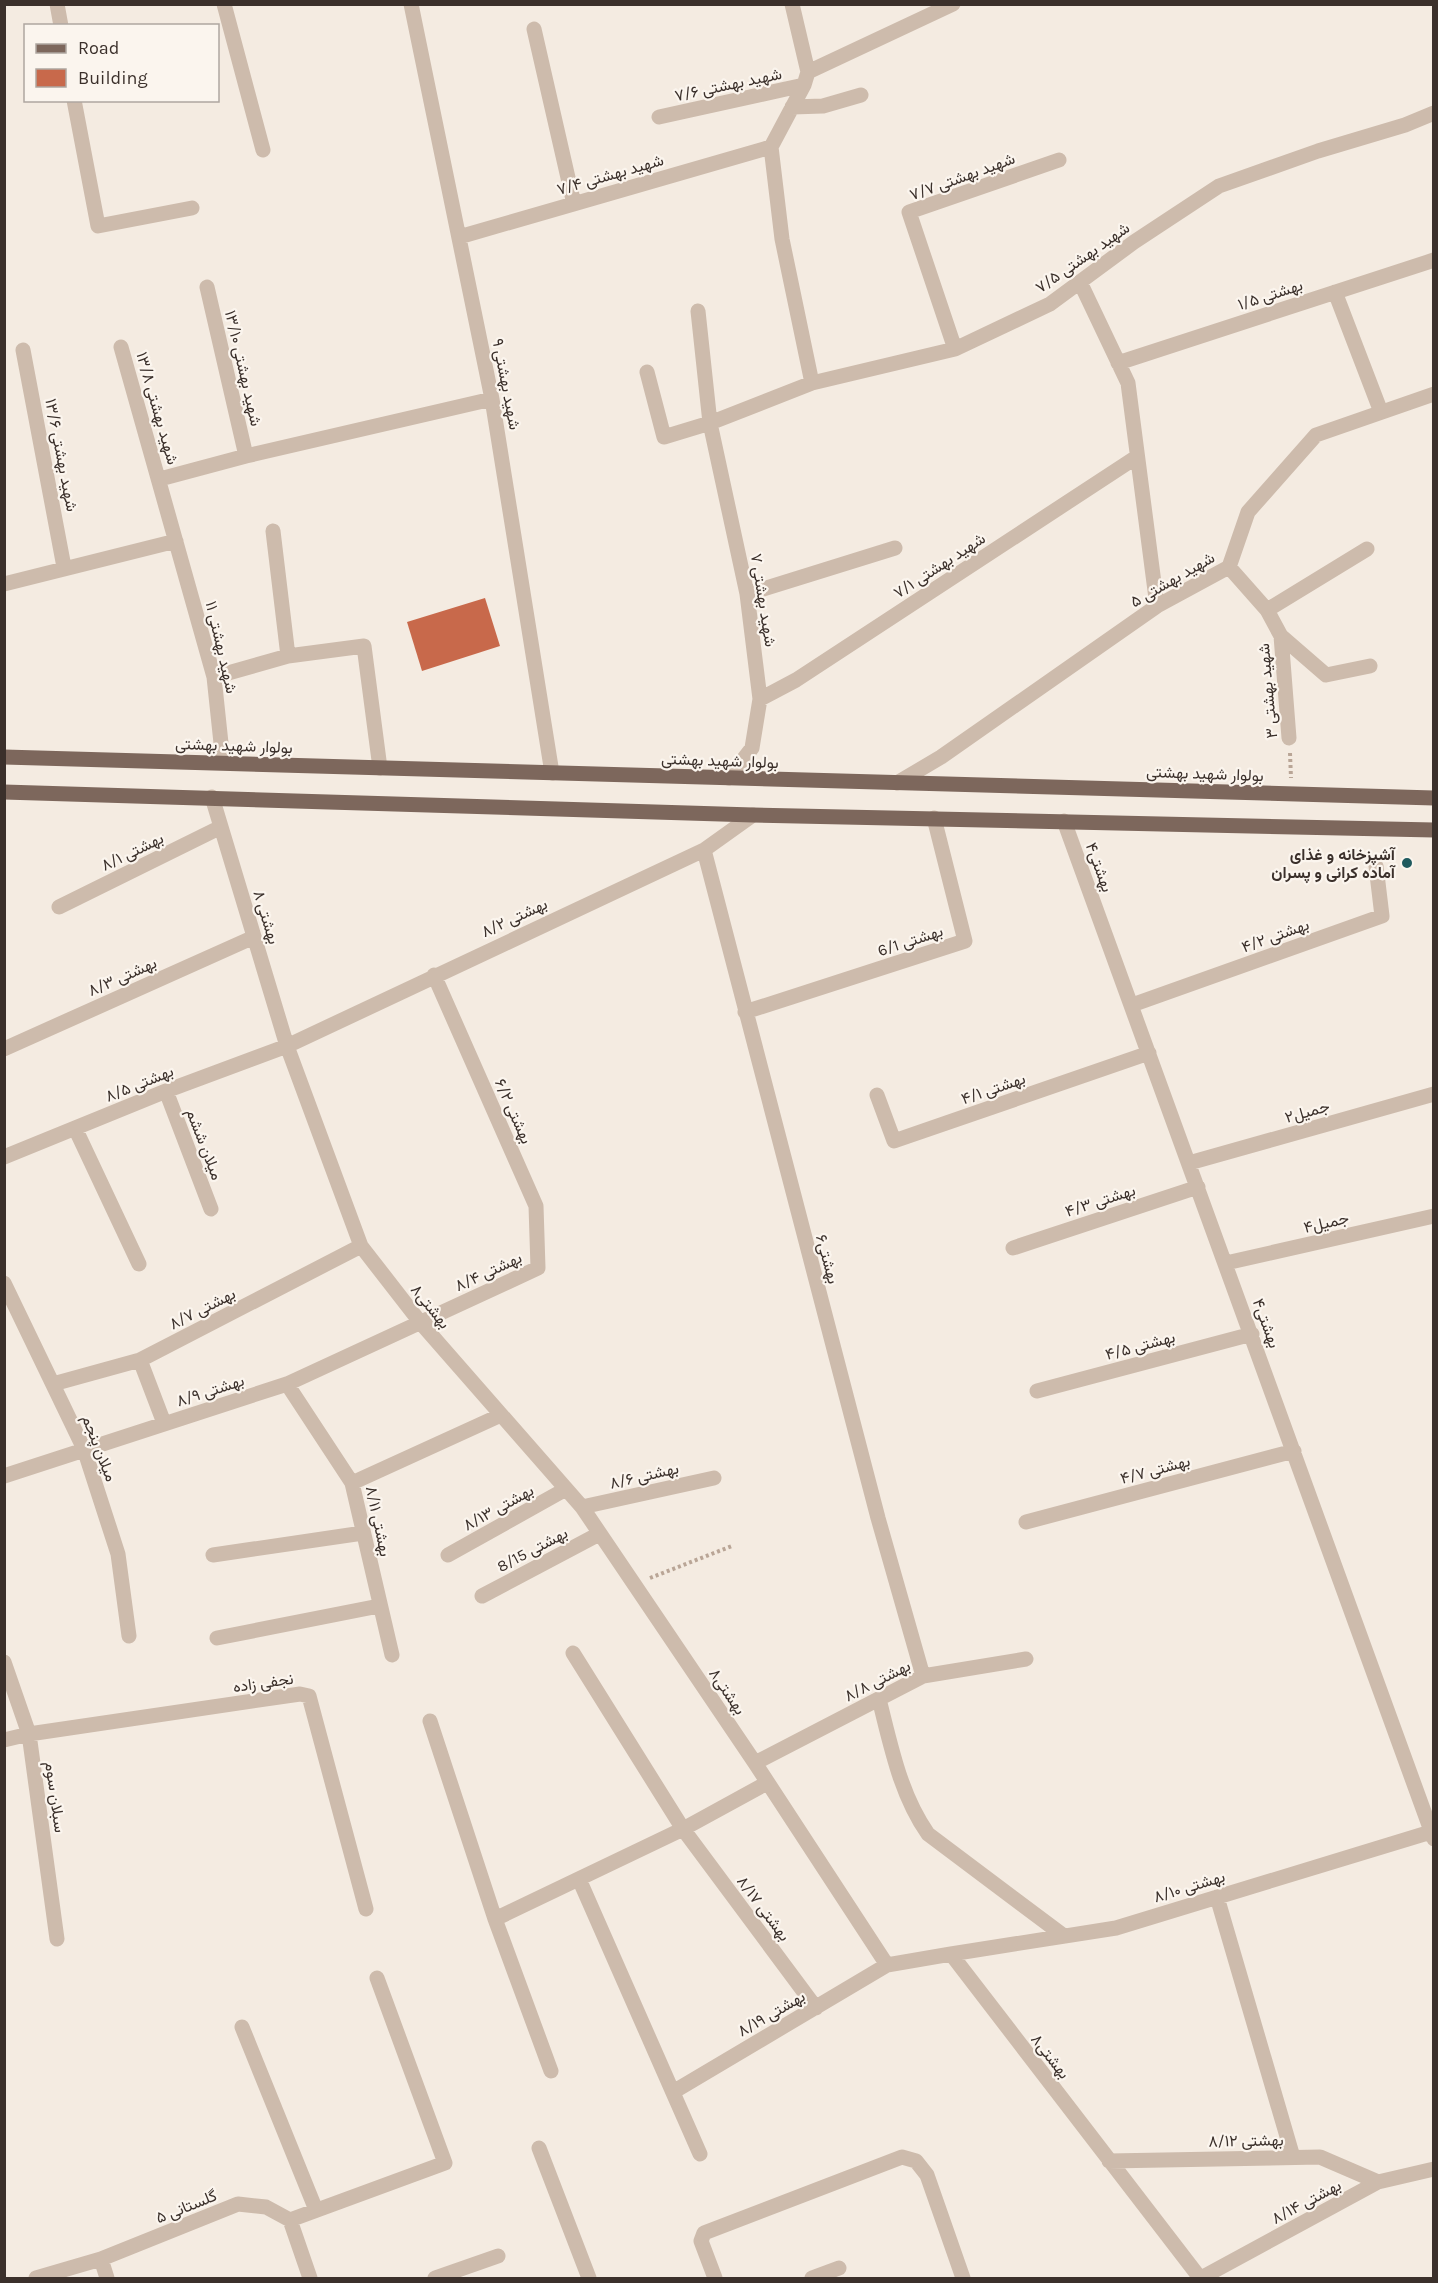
<svg xmlns="http://www.w3.org/2000/svg" width="1438" height="2283" font-family="Karla,Vazirmatn,sans-serif">
<style>
.building{fill:#c8694b}
.lines{fill:none;stroke-linecap:round;stroke-linejoin:round}
.path{stroke:#b9a596;stroke-width:4;stroke-dasharray:3 3;stroke-linecap:butt}
.minor{stroke:#cdbbac;stroke-width:15}
.primary{stroke:#7d675c;stroke-width:15}
.poi-dot{fill:#1f5a5e;stroke:#fbf5ee;stroke-width:2}
.labels{text-anchor:middle;stroke-width:4.5;stroke-linejoin:round;paint-order:stroke}
.street-label{font-size:16px;fill:#3b302b;stroke:#fbf5ee}
.poi-label{font-size:16px;font-weight:bold;fill:#3b302b;stroke:#fbf5ee;text-anchor:end}
</style>
<rect width="100%" height="100%" fill="#f4ebe1"/>
<path class="building" d="M485,598L500,646L422,671L407,622Z"/>
<g class="lines">
<path class="path" d="M1290,753L1291,778
M650,1578L732,1546"/>
<path class="minor" d="M57,4L61,26
M224,4L263,150
M411,4L492,399L552,773
M792,4L808,72L804,85L771,147L782,239L812,383
M534,29L574,204
M808,72L953,4
M74,100L98,226L192,208
M792,107L823,106L861,95
M659,117L804,85
M459,237L771,147
M1080,282L1128,383L1157,606
M207,287L246,456
M1335,292L1381,412
M698,311L710,423L747,594L760,699L752,748L729,778
M121,347L214,677L223,762
M955,349L909,212L1059,160
M23,350L64,567
M1118,363L1434,260
M647,372L664,437L710,423L812,383L955,349L1050,304L1134,242L1219,186L1318,151L1405,125L1434,113
M160,479L246,456L492,399
M273,531L288,656
M1229,567L1267,610L1281,636L1289,738
M4,584L176,541
M747,594L895,548
M1267,610L1367,549
M1281,636L1326,675L1370,666
M214,677L288,656L364,646L380,768
M760,699L796,680L1135,458
M897,783L941,757L1157,606L1229,567L1248,512L1316,435L1434,394
M212,797L287,1046L361,1246L420,1322L582,1507L755,1763L887,1965L951,1954L1200,2278
M1064,821L1434,1839
M704,850L878,1518L923,1676
M59,907L221,827
M1132,1005L1382,916L1376,866
M745,1012L965,941L934,818
M4,1049L254,937
M166,1091L211,1209
M877,1095L894,1141L1149,1053
M75,1128L139,1264
M4,1157L166,1091L287,1046L704,850L753,815
M1189,1163L1434,1094
M1013,1248L1198,1187
M1226,1263L1434,1216
M4,1283L84,1449L118,1554L129,1636
M140,1360L164,1423
M53,1384L140,1360L361,1246
M287,1384L352,1483
M1037,1391L1252,1334
M4,1476L287,1384L538,1268L536,1206L434,975
M582,1507L714,1478
M1026,1522L1294,1451
M213,1555L363,1533
M448,1555L566,1489
M482,1596L599,1534
M217,1638L379,1606
M573,1653L683,1829L816,2008
M392,1655L352,1483L501,1415
M4,1662L29,1734L57,1939
M879,1699C891,1746 900,1794 928,1834L1064,1936
M430,1721L495,1919L551,2071
M4,1740L29,1734L300,1694L309,1696L366,1909
M755,1763L923,1676L1026,1659
M579,1879L700,2154
M1217,1897L1293,2157
M495,1919L683,1829L767,1783
M951,1954L1116,1928L1434,1831
M242,2027L316,2210
M673,2092L887,1965
M539,2148L589,2278
M1109,2161L1320,2157L1378,2182
M290,2220L445,2163L377,1978
M101,2259L107,2278
M36,2278L101,2259L238,2204L266,2207L290,2220L310,2278
M435,2278L498,2256
M715,2278L701,2241L704,2233L902,2157L916,2161L927,2175L963,2278
M812,2278L839,2268
M1201,2278L1378,2182L1434,2169"/>
<path class="primary" d="M4,757L1434,798
M4,792L753,815L1434,830"/>
</g>
<circle class="poi-dot" cx="1407" cy="863" r="6"/>
<g class="labels">
<g class="street-label">
<text transform="translate(728 84) rotate(-12)" y="6">شهید بهشتی ۷/۶</text>
<text transform="translate(610 174) rotate(-16)" y="6">شهید بهشتی ۷/۴</text>
<text transform="translate(962 176) rotate(-20)" y="6">شهید بهشتی ۷/۷</text>
<text transform="translate(1082 257) rotate(-35)" y="6">شهید بهشتی ۷/۵</text>
<text transform="translate(1270 294) rotate(-18)" y="6">بهشتی ۱/۵</text>
<text transform="translate(244 368) rotate(77)" y="6">شهید بهشتی ۱۳/۱۰</text>
<text transform="translate(507 384) rotate(79)" y="6">شهید بهشتی ۹</text>
<text transform="translate(158 408) rotate(74)" y="6">شهید بهشتی ۱۳/۸</text>
<text transform="translate(62 455) rotate(79)" y="6">شهید بهشتی ۱۳/۶</text>
<text transform="translate(939 565) rotate(-33)" y="6">شهید بهشتی ۷/۱</text>
<text transform="translate(1172 579) rotate(-30)" y="6">شهید بهشتی ۵</text>
<text transform="translate(764 600) rotate(81)" y="6">شهید بهشتی ۷</text>
<text transform="translate(222 647) rotate(77)" y="6">شهید بهشتی ۱۱</text>
<text transform="translate(1267 691) rotate(-95)" y="6">شهید بهشتی ۳</text>
<text transform="translate(234 745) rotate(2)" y="6">بولوار شهید بهشتی</text>
<text transform="translate(720 760) rotate(2)" y="6">بولوار شهید بهشتی</text>
<text transform="translate(1205 773) rotate(2)" y="6">بولوار شهید بهشتی</text>
<text transform="translate(132 851) rotate(-26)" y="6">بهشتی ۸/۱</text>
<text transform="translate(1100 867) rotate(70)" y="6">بهشتی۴</text>
<text transform="translate(267 917) rotate(73)" y="6">۸ بهشتی</text>
<text transform="translate(514 917) rotate(-25)" y="6">بهشتی ۸/۲</text>
<text transform="translate(1275 935) rotate(-20)" y="6">بهشتی ۴/۲</text>
<text transform="translate(910 940) rotate(-18)" y="6">بهشتی 6/1</text>
<text transform="translate(122 976) rotate(-24)" y="6">بهشتی ۸/۳</text>
<text transform="translate(139 1083) rotate(-22)" y="6">بهشتی ۸/۵</text>
<text transform="translate(993 1088) rotate(-19)" y="6">بهشتی ۴/۱</text>
<text transform="translate(514 1111) rotate(66)" y="6">بهشتی ۶/۲</text>
<text transform="translate(1307 1111) rotate(-16)" y="6">جمیل۲</text>
<text transform="translate(205 1144) rotate(69)" y="6">میلان ششم</text>
<text transform="translate(1100 1200) rotate(-18)" y="6">بهشتی ۴/۳</text>
<text transform="translate(1326 1222) rotate(-13)" y="6">جمیل۴</text>
<text transform="translate(828 1259) rotate(75)" y="6">بهشتی۶</text>
<text transform="translate(488 1271) rotate(-25)" y="6">بهشتی ۸/۴</text>
<text transform="translate(431 1306) rotate(51)" y="6">بهشتی۸</text>
<text transform="translate(202 1308) rotate(-27)" y="6">بهشتی ۸/۷</text>
<text transform="translate(1267 1323) rotate(70)" y="6">بهشتی۴</text>
<text transform="translate(1140 1345) rotate(-15)" y="6">بهشتی ۴/۵</text>
<text transform="translate(210 1390) rotate(-18)" y="6">بهشتی ۸/۹</text>
<text transform="translate(100 1448) rotate(69)" y="6">میلان پنجم</text>
<text transform="translate(1155 1469) rotate(-15)" y="6">بهشتی ۴/۷</text>
<text transform="translate(644 1475) rotate(-13)" y="6">بهشتی ۸/۶</text>
<text transform="translate(498 1507) rotate(-29)" y="6">بهشتی ۸/۱۳</text>
<text transform="translate(379 1521) rotate(78)" y="6">بهشتی ۸/۱۱</text>
<text transform="translate(532 1549) rotate(-28)" y="6">بهشتی 8/15</text>
<text transform="translate(877 1680) rotate(-27)" y="6">بهشتی ۸/۸</text>
<text transform="translate(263 1682) rotate(-8)" y="6">نجفی زاده</text>
<text transform="translate(728 1691) rotate(56)" y="6">بهشتی۸</text>
<text transform="translate(56 1797) rotate(82)" y="6">سبلان سوم</text>
<text transform="translate(1189 1886) rotate(-17)" y="6">بهشتی ۸/۱۰</text>
<text transform="translate(764 1908) rotate(53)" y="6">بهشتی ۸/۱۷</text>
<text transform="translate(771 2013) rotate(-30)" y="6">بهشتی ۸/۱۹</text>
<text transform="translate(1051 2056) rotate(52)" y="6">بهشتی۸</text>
<text transform="translate(1246 2140) rotate(-1)" y="6">بهشتی ۸/۱۲</text>
<text transform="translate(1306 2201) rotate(-28)" y="6">بهشتی ۸/۱۴</text>
<text transform="translate(186 2206) rotate(-22)" y="6">گلستانی ۵</text>
</g>
<g class="poi-label">
<text x="1395" y="860">آشپزخانه و غذای<tspan x="1395" dy="18">آماده کرانی و پسران</tspan></text>
</g>
</g>
<rect width="1438" height="2283" fill="none" stroke="#3b302b" stroke-width="12"/>
<rect x="24" y="24" width="195" height="78" fill="#fbf5ee" stroke="#aea6a0" stroke-width="1.5"/>
<rect x="36" y="44" width="30" height="9" fill="#7d675c" stroke="#aea6a0" stroke-width="1.5"/>
<text x="78" y="54" font-size="18" fill="#3b302b">Road</text>
<rect x="36" y="69" width="30" height="18" fill="#c8694b" stroke="#aea6a0" stroke-width="1.5"/>
<text x="78" y="84" font-size="18" fill="#3b302b">Building</text>
</svg>
